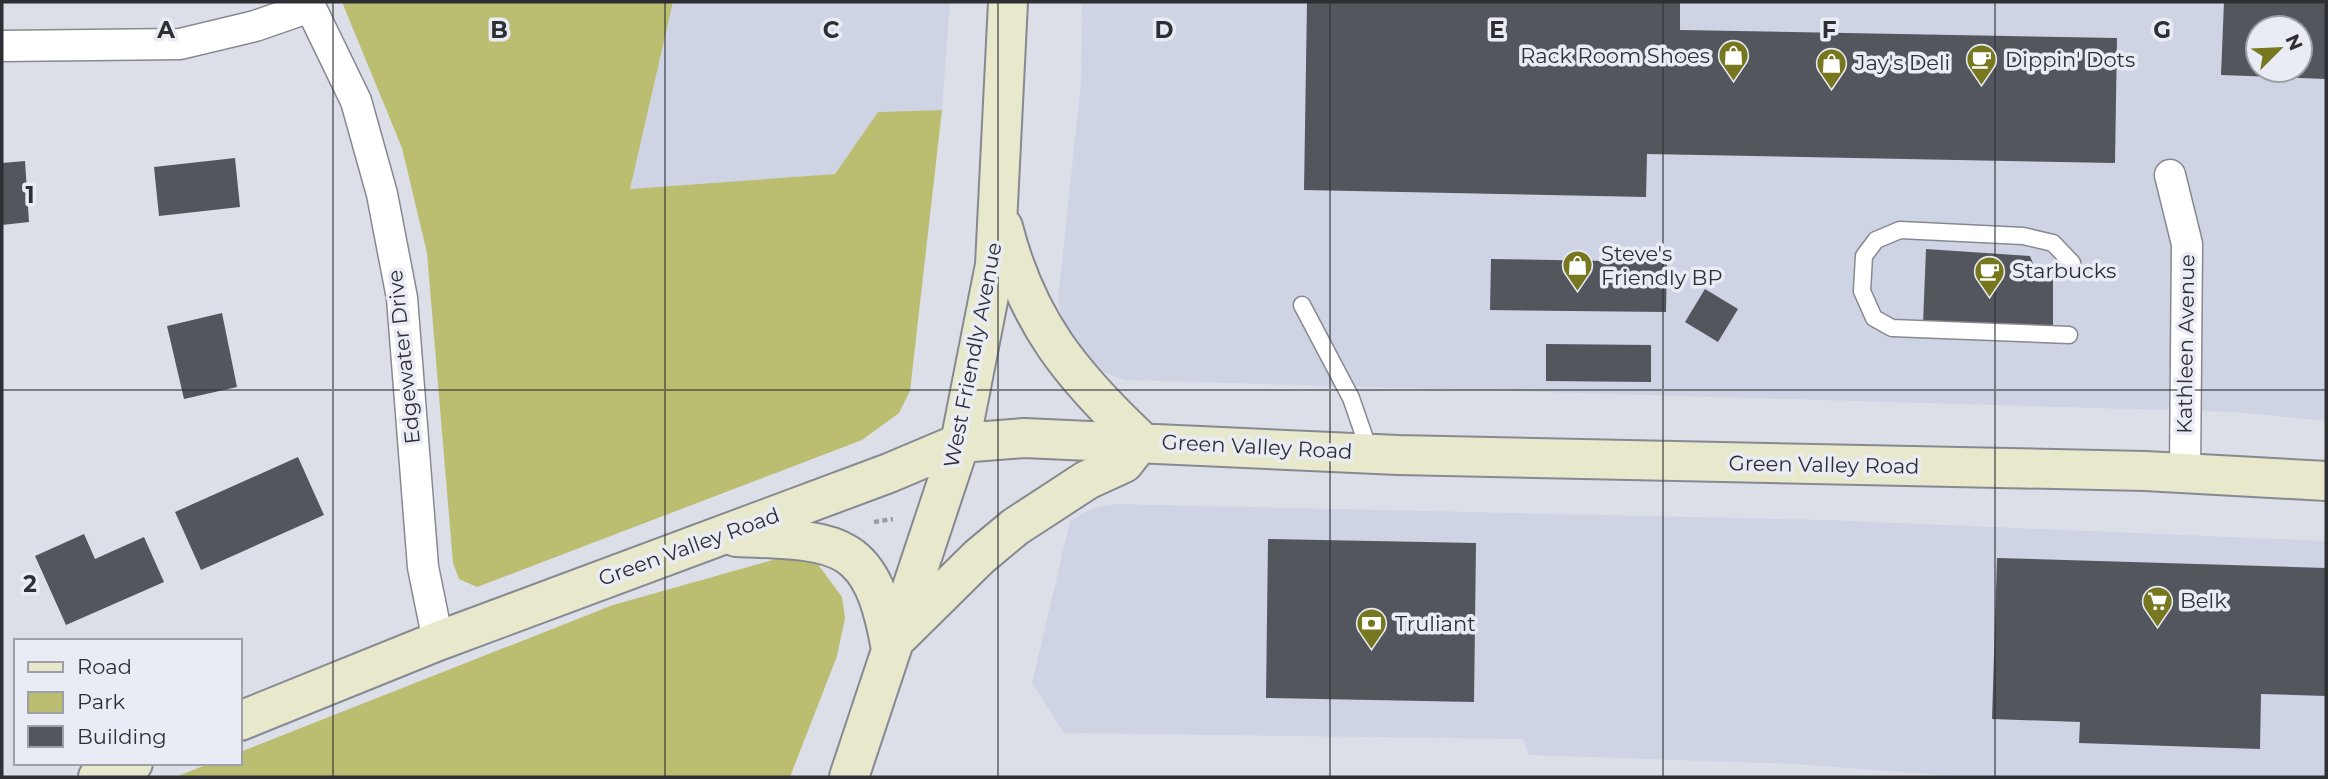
<svg xmlns="http://www.w3.org/2000/svg" width="2328" height="779" font-family="Montserrat,sans-serif">
<style>
.built{fill:#cfd4e4;fill-rule:evenodd}
.green{fill:#bbbe70}
.building{fill:#54565e;fill-rule:evenodd}
.lines{fill:none;stroke-linecap:round;stroke-linejoin:round}
.service-casing{stroke:#868991;stroke-width:19}
.minor-casing{stroke:#868991;stroke-width:33}
.secondary-casing{stroke:#868991;stroke-width:42}
.path{stroke:#9a9ca2;stroke-width:4.5;stroke-dasharray:5 3.5;stroke-linecap:butt}
.service{stroke:#fff;stroke-width:16}
.minor{stroke:#fff;stroke-width:30}
.secondary{stroke:#e8e8cc;stroke-width:38}
.grid{fill:none;stroke:#2e2f32;stroke-width:2;stroke-opacity:0.55}
.labels{text-anchor:middle;stroke-width:7;stroke-linejoin:round;paint-order:stroke}
.poi-label{font-size:21px;fill:#2e2f32;stroke:#eaecf5;text-anchor:start}
.street-label{font-size:21px;fill:#2e2f32;stroke:#eaecf5}
.grid-label{font-size:23px;text-anchor:middle;font-weight:bold;fill:#2e2f32;stroke:#eaecf5;stroke-width:7;stroke-linejoin:round;paint-order:stroke}
</style>
<rect width="100%" height="100%" fill="#dcdfe8"/>
<path class="built" d="M673,2H950L942,110L878,112L835,174L630,189Z
M1082,2H2326V421L2234,412L1125,380L1102,371L1083,356L1062,322L1058,299L1081,82ZM2258,28H2300V70H2258Z
M1116,504L1828,520L2326,541V777H1968L1794,764L1529,755L1523,739L1064,733L1032,683L1070,521L1093,508Z"/>
<path class="green" d="M342,2H673L630,189L835,174L878,112L942,110L910,391L899,413L862,440L477,587L459,579L453,563L427,253L402,148Z
M787,556L817,563L842,597L845,618L837,656L790,777H175L211,763H240V752L613,605Z"/>
<path class="building" d="M1307,2H1680V30L2117,38L2115,163L1647,154L1646,197L1304,190Z
M2224,2H2326V79L2221,75ZM2258,28H2300V70H2258Z
M235,158L240,207L159,216L154,167Z
M25,161L29,222L2,225V163Z
M1926,249L2030,256L2036,271H2053V327L1923,324Z
M1491,259L1667,262L1666,312L1490,310Z
M1705,289L1738,309L1718,342L1685,322Z
M222,313L237,387L184,399L167,326Z
M1546,344L1651,345V382L1546,381Z
M298,457L324,515L201,570L175,512Z
M84,534L95,559L144,537L164,582L66,625L35,556Z
M1268,539L1476,543L1474,702L1266,698Z
M1997,558L2326,568V696L2261,694L2260,749L2079,743L2080,722L1992,719Z"/>
<g class="lines">
<defs>
<path id="service" d="M1302,305L1351,398L1370,453
M2069,335L1892,328L1874,318L1862,291L1864,256L1876,240L1900,230L2023,236L2053,243L2072,263"/>
<path id="minor" d="M308,2L356,101L382,194L402,298L423,567L438,641
M2,46L180,44L255,26L310,7
M2170,175L2187,244L2185,474"/>
<path id="secondary" d="M1003,227C1027,322 1072,376 1141,441
M736,537C839,541 872,538 891,650
M900,635L979,557L1015,527L1087,480L1124,463L1141,441
M240,721L438,641L889,473L960,443L1024,438L1398,455L2145,471L2326,481
M98,777L133,763
M849,777L960,443L995,265L1008,2"/>
</defs>
<use href="#service" class="service-casing"/>
<use href="#minor" class="minor-casing"/>
<use href="#secondary" class="secondary-casing"/>
<path class="path" d="M874,522L893,519"/>
<use href="#service" class="service"/>
<use href="#minor" class="minor"/>
<use href="#secondary" class="secondary"/>
</g>
<path class="grid" d="M333,2V777M665,2V777M998,2V777M1330,2V777M1663,2V777M1995,2V777M2,390H2326"/>
<defs>
<symbol id="shop-pin" viewBox="-11 -11 22 30"><path d="M0 17L-7.5 6A9.5 9.5 0 1 1 7.5 6Z" fill="#76771e" stroke="#eaecf5"/><path d="M-5-2.5h2.3a2.7 3.5 0 0 1 5.4 0H5L5.5 6h-11ZM-1.5-2.5h3a1.5 2.3 0 0 0-3 0Z" fill="#fff"/></symbol>
<symbol id="cafe-pin" viewBox="-11 -11 22 30"><path d="M0 17L-7.5 6A9.5 9.5 0 1 1 7.5 6Z" fill="#76771e" stroke="#eaecf5"/><path d="M-5.5-4.5H6V0H3Q3 3.5 0 3.5H-2.5Q-5.5 3.5-5.5 0ZM3-3.2v2h1.7v-2ZM-6 4.5H4V6H-6Z" fill="#fff"/></symbol>
<symbol id="supermarket-pin" viewBox="-11 -11 22 30"><path d="M0 17L-7.5 6A9.5 9.5 0 1 1 7.5 6Z" fill="#76771e" stroke="#eaecf5"/><path d="M-6-5.5h2.5l.6 2H6L4.5 2H-2.5L-4.4-4H-6ZM-1.5 3.2a1.3 1.3 0 1 0 .1 0ZM3 3.2a1.3 1.3 0 1 0 .1 0Z" fill="#fff"/></symbol>
<symbol id="bank-pin" viewBox="-11 -11 22 30"><path d="M0 17L-7.5 6A9.5 9.5 0 1 1 7.5 6Z" fill="#76771e" stroke="#eaecf5"/><path d="M-6-4H6V4H-6ZM0-2.3a2.3 2.3 0 1 0 0 4.6a2.3 2.3 0 1 0 0-4.6Z" fill="#fff"/></symbol>
</defs>
<g fill-rule="evenodd">
<use href="#shop-pin" x="1716" y="38" width="35" height="47"/>
<use href="#cafe-pin" x="1964" y="42" width="35" height="47"/>
<use href="#shop-pin" x="1814" y="46" width="35" height="47"/>
<use href="#shop-pin" x="1560" y="248" width="35" height="47"/>
<use href="#cafe-pin" x="1972" y="254" width="35" height="47"/>
<use href="#supermarket-pin" x="2140" y="584" width="35" height="47"/>
<use href="#bank-pin" x="1354" y="606" width="35" height="47"/>
</g>
<g class="labels">
<g class="poi-label">
<text x="1710" y="63" text-anchor="end">Rack Room Shoes</text>
<text x="2005" y="67">Dippin' Dots</text>
<text x="1855" y="70">Jay's Deli</text>
<text x="1601" y="261">Steve's<tspan x="1601" dy="24">Friendly BP</tspan></text>
<text x="2012" y="278">Starbucks</text>
<text x="2180" y="608">Belk</text>
<text x="1395" y="631">Truliant</text>
</g>
<g class="street-label">
<text transform="translate(2186 344) rotate(-89)" y="7">Kathleen Avenue</text>
<text transform="translate(973 355) rotate(-79)" y="7">West Friendly Avenue</text>
<text transform="translate(404 357) rotate(-96)" y="7">Edgewater Drive</text>
<text transform="translate(1257 447) rotate(3)" y="7">Green Valley Road</text>
<text transform="translate(1824 465) rotate(1)" y="7">Green Valley Road</text>
<text transform="translate(689 547) rotate(-20)" y="7">Green Valley Road</text>
</g>
</g>
<g class="grid-label">
<text x="166" y="38">A</text>
<text x="499" y="38">B</text>
<text x="831" y="38">C</text>
<text x="1164" y="38">D</text>
<text x="1497" y="38">E</text>
<text x="1829" y="38">F</text>
<text x="2162" y="38">G</text>
<text x="30" y="203">1</text>
<text x="30" y="592">2</text>
</g>
<rect width="2328" height="779" fill="none" stroke="#2e2f32" stroke-width="7"/>
<rect x="14" y="639" width="228" height="126" fill="#eaecf5" stroke="#9fa0a7" stroke-width="2"/>
<rect x="28" y="662" width="35" height="10" fill="#e8e8cc" stroke="#9fa0a7" stroke-width="2"/>
<text x="77" y="674" font-size="21" fill="#2e2f32">Road</text>
<rect x="28" y="692" width="35" height="21" fill="#bbbe70" stroke="#9fa0a7" stroke-width="2"/>
<text x="77" y="709" font-size="21" fill="#2e2f32">Park</text>
<rect x="28" y="726" width="35" height="21" fill="#54565e" stroke="#9fa0a7" stroke-width="2"/>
<text x="77" y="744" font-size="21" fill="#2e2f32">Building</text>
<g transform="translate(2279 49) rotate(66)"><circle r="33" fill="#eaecf5" stroke="#9fa0a7" stroke-width="2"/>
<path d="M0-5L12 26L0 18L-12 26Z" fill="#76771e"/>
<text y="-10" font-size="19" font-weight="bold" text-anchor="middle" fill="#2e2f32">N</text>
</g>
</svg>
